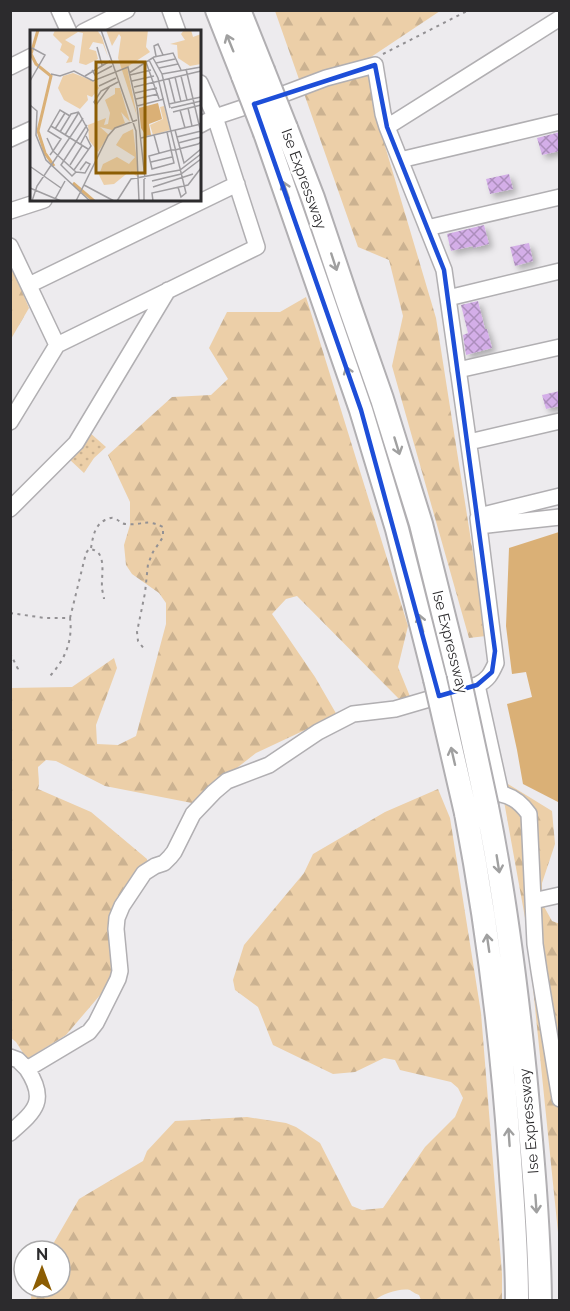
<svg xmlns="http://www.w3.org/2000/svg" width="570" height="1311" font-family="Raleway,sans-serif">
<style>
.forest{fill:url(#forest-firs)}
.park{fill:url(#park-dots)}
.water{fill:#dab076}
.building{fill:url(#building-cross-hatch);filter:url(#shadow)}
.lines{fill:none;stroke-linecap:round;stroke-linejoin:round}
.minor-casing{stroke:#b1afb2;stroke-width:18}
.highway-casing{stroke:#b1afb2;stroke-width:26}
.path{stroke:#939194;stroke-width:2;stroke-dasharray:3 4.5;stroke-linecap:butt}
.minor{stroke:#fff;stroke-width:15}
.highway{stroke:#fff;stroke-width:22}
.highway-bridge-casing{stroke:#b1afb2;stroke-width:26;stroke-linecap:butt}
.highway-bridge{stroke:#fff;stroke-width:22}
.oneway{stroke:#a0a0a0}
.marked{fill:none;stroke:#1d4ed8;stroke-width:4.5;stroke-linejoin:round}
.labels{text-anchor:middle;stroke-width:4.5;stroke-linejoin:round;paint-order:stroke}
.street-label{font-size:15px;fill:#2c2b2d;stroke:#fff}
.inset-river{fill:none;stroke:#dab076;stroke-width:3}
.inset-road{fill:none;stroke:#a09ea1;stroke-width:1.5}
.view{fill:#8c5d03;fill-opacity:0.15;stroke:#8c5d03;stroke-width:3}
.inset-edge{fill:none;stroke:#2c2b2d;stroke-width:3}
</style>
<defs>
<pattern id="forest-firs" width="22" height="20" patternUnits="userSpaceOnUse" patternTransform="scale(1.5)"><rect width="22" height="20" fill="#eccfa8"/><path d="M5 1l3.5 6h-7zM16 11l3.5 6h-7z" fill="#cbb291"/></pattern>
<pattern id="park-dots" width="8" height="8" patternUnits="userSpaceOnUse" patternTransform="scale(1.5)"><rect width="8" height="8" fill="#eccfa8"/><path d="M2 2h.1M6 6h.1" fill="none" stroke="#cbb291" stroke-width="1.8" stroke-linecap="round"/></pattern>
<pattern id="building-cross-hatch" width="8" height="8" patternUnits="userSpaceOnUse" patternTransform="scale(1.5)"><rect width="8" height="8" fill="#d4aee8"/><path d="M0 0l8 8M0 8l8-8" fill="none" stroke="#ac8ebc"/></pattern>
<filter id="shadow"><feDropShadow dx="4" dy="4" stdDeviation="3" flood-color="#0004"/></filter>
</defs>
<rect width="100%" height="100%" fill="#edebee"/>
<path class="forest" d="M275,11H440L365,61L380,129L436,318L486,636L469,638L392,366L403,316L389,260L358,247Z
M10,263L29,308L11,339H10Z
M306,297L408,626L398,667L411,699L403,703L297,596L286,599L272,614L315,677L337,715L256,753L192,803L105,786L56,761L46,760L38,767C38,775 40,783 38,789L91,812L147,859V864L125,893L115,968L107,987L66,1035L27,1059L16,1042L10,1037V688L72,687L114,658L117,668L96,725L97,744L118,745L136,736L166,624V603L159,593L132,574L126,565L124,545L130,525V502L108,455L172,397L211,395L228,379L209,348L227,312H280Z
M500,779L552,811L555,844L542,883V903L552,921L560,924L559,1242L527,929Z
M438,789L450,818L481,1013L502,1274V1300H421L419,1295C418,1295 411,1291 410,1290C399,1288 383,1294 375,1300H31L32,1287H60V1251H49L79,1199L143,1161L147,1151L175,1121L247,1117L286,1123L296,1127L320,1143L352,1206L362,1210L383,1208L425,1147L455,1117L463,1098L458,1088L451,1082L400,1070L395,1060L384,1058L355,1072L333,1074L273,1045L258,1007L235,990L233,980L244,945L304,873L313,854L385,812Z"/>
<path class="park" d="M89,432L106,447L94,458L84,473L69,459Z"/>
<path class="water" d="M559,532H560L559,805L558,802L523,784L517,750L507,704L532,697L526,672L512,674L506,626L509,548Z"/>
<path class="building" d="M560,132V151L542,155L537,138Z
M509,174L513,189L490,194L486,179Z
M484,225L489,244L473,248V246L451,251L447,234Z
M529,243L533,261L515,266L510,247Z
M478,301L485,329H487L492,348L466,355L463,335L468,333L461,305Z
M560,391V406L546,409L542,395Z"/>
<g class="lines">
<defs>
<path id="minor" d="M59,10L69,32
M170,10L178,32
M83,32L127,10
M10,67L32,56
M200,125L215,117L281,95L326,78L375,65L383,114L387,127L444,270L479,516L560,496
M387,127L560,18
M10,139L32,129
M400,160L560,122
M10,211L44,200
M427,228L560,197
M10,246L57,345
M29,285L237,184
M448,298L560,271
M458,370L560,347
M10,422L57,345L257,247L215,117L200,83
M469,442L560,421
M10,509L76,443L168,290
M479,516L478,518L496,663C491,674 488,680 477,685L501,794C513,796 522,804 529,814L535,944L539,971L560,1099
M479,526L560,517
M533,901L560,895
M10,1057L18,1060L27,1069
M10,1133C35,1111 48,1101 27,1069L89,1032L96,1023L118,979L120,971L116,929L117,918L122,906L144,873L155,866L164,863L170,857L174,852L193,814L214,792L227,781L269,765L318,732L353,714L395,709L477,685"/>
<path id="highway" d="M217,10L243,76
M239,10L263,70
M286,128L313,198L348,302L382,399L421,524L459,677
M265,133L361,410L397,529L435,679
M487,807C505,895 516,984 525,1073C532,1149 539,1225 540,1300
M466,813C488,929 502,1042 510,1160C513,1207 517,1253 517,1300"/>
</defs>
<use href="#minor" class="minor-casing"/>
<use href="#highway" class="highway-casing"/>
<path class="path" d="M383,54L469,10
M91,548C93,537 94,526 105,520C108,519 111,517 114,518C119,520 121,524 126,524C143,526 145,518 163,527V537L153,552L148,564L145,593L137,632L138,641L145,650
M10,613L45,618H70C73,641 65,660 49,677
M70,618L86,553L89,549C108,550 101,575 102,588C102,590 104,597 104,599
M10,653L18,669L17,673"/>
<use href="#minor" class="minor"/>
<use href="#highway" class="highway"/>
<defs>
<path id="highway-bridge" d="M263,70L286,128
M243,76L265,133
M459,677L487,807
M435,679L466,813"/>
</defs>
<use href="#highway-bridge" class="highway-bridge-casing"/>
<use href="#highway-bridge" class="highway-bridge"/>
</g>
<defs><path id="oneway-shaft" d="M-6 0H5M1.5-3L5.5 0L1.5 3" fill="none" stroke-width="1.6" stroke-linecap="round" stroke-linejoin="round" transform="scale(1.5)"/></defs>
<g class="oneway">
<use href="#oneway-shaft" transform="translate(230 43) rotate(-112)"/>
<use href="#oneway-shaft" transform="translate(286 190) rotate(-109)"/>
<use href="#oneway-shaft" transform="translate(334 262) rotate(72)"/>
<use href="#oneway-shaft" transform="translate(349 375) rotate(-109)"/>
<use href="#oneway-shaft" transform="translate(397 446) rotate(73)"/>
<use href="#oneway-shaft" transform="translate(421 623) rotate(-104)"/>
<use href="#oneway-shaft" transform="translate(453 756) rotate(-103)"/>
<use href="#oneway-shaft" transform="translate(498 864) rotate(81)"/>
<use href="#oneway-shaft" transform="translate(488 943) rotate(-98)"/>
<use href="#oneway-shaft" transform="translate(509 1137) rotate(-94)"/>
<use href="#oneway-shaft" transform="translate(536 1204) rotate(86)"/>
</g>
<path class="marked" d="M375,65L387,127L444,270L495,651L492,672L477,685L439,696L361,410L254,104Z"/>
<g class="labels">
<g class="street-label">
<text transform="translate(304 179) rotate(70)" y="5">Ise Expressway</text>
<text transform="translate(450 642) rotate(76)" y="5">Ise Expressway</text>
<text transform="translate(529 1121) rotate(-95)" y="5">Ise Expressway</text>
</g>
</g>
<g transform="translate(30 30)">
<rect width="171" height="171" fill="#edebee"/>
<path d="M25,0H67L72,7L78,27L73,14L63,12L59,19L66,21L68,29L56,35L49,33L53,3L48,2L35,10L45,16L42,32L36,33L39,27L30,20L32,14L23,5ZM76,0H118L116,17L120,22L97,37L107,86L88,28L91,7L89,4L82,16ZM154,0H161L163,7L171,4V34L160,36L148,28L147,15L140,14L155,10L151,4ZM43,43L66,52L69,58L62,67L57,65L58,70L50,79L34,70L28,58L33,46ZM85,58H90L100,92L91,82L95,93L82,100L70,97L79,105L68,122L59,110L58,95L76,88L74,95L78,94L80,83L75,70L85,64ZM103,99L109,148L100,141L84,154L74,155L69,145L73,134L87,127L99,134L105,127L86,115L93,104Z" fill="#eccfa8"/>
<path d="M134,76L140,100L123,105L120,95L133,89L130,77Z" fill="#eccfa8"/>
<path d="M128,73L132,89L119,94L121,105L116,106L111,98L109,78Z" fill="#dab076"/>
<path class="inset-river" d="M8,0L1,24L6,34L21,46L8,101L15,123L24,136M43,153L64,171"/>
<path class="inset-road" d="M71,0L106,101L109,171M67,17L72,35M126,26L124,16L128,14L133,25M123,28L132,44L140,78M119,30L128,48L156,163L151,167L148,157M116,32L129,69M126,33L145,29M129,38L148,34M156,39L171,103M62,40L65,45L82,36M99,43L124,27L143,23L151,40M21,44L30,46L44,41L63,51L98,37L107,76L134,69M132,44L171,37M100,45L121,40M55,46L80,31M151,46L157,70M145,47L151,72M139,49L145,73M0,51L15,25L2,18M102,51L124,46M69,56L86,48M80,56L66,75L64,72L71,61L88,52M104,57L171,41M105,63L127,58M106,69L128,64M139,74L171,67M0,75L7,81L6,105L16,130L60,171M107,76L115,149M141,78L171,71M158,78L162,96M150,80L155,98M143,82L171,75M49,83L58,100L50,115M40,86L30,80L18,101L31,109L23,121L46,142L55,143L60,134L56,132L50,140M21,96L58,119M25,99L35,83M145,100L154,133L171,119M30,102L41,84L49,82M137,102L141,120L144,133L122,139L119,126L141,120H145L168,114L171,112M35,105L49,82M124,105L129,123M147,107L171,101M17,108L23,121L20,125M111,108L171,94M148,113L171,107M121,132L142,127M40,135L52,116M1,137L31,158M44,140L61,116L56,106M46,142L42,146L31,135L57,95M114,149V171M122,151L151,144L171,129M54,155L84,171M123,157L163,144M0,158L31,171M2,171L7,156L53,88M24,171L35,151M46,171L78,106L85,98L107,90M87,171L101,149L150,140L171,124M123,171L122,163L158,155L171,138"/>
<path class="view" d="M66,32H115V143H66Z"/>
<rect width="171" height="171" class="inset-edge"/>
</g>
<rect width="570" height="1311" fill="none" stroke="#2c2b2d" stroke-width="24"/>
<g transform="translate(42 1269)"><circle r="28" fill="#ffffff" stroke="#abaaab" stroke-width="1.5"/>
<path d="M0-4.5L10 22L0 15L-10 22Z" fill="#8c5d03"/>
<text y="-9" font-size="16" font-weight="bold" text-anchor="middle" fill="#2c2b2d">N</text>
</g>
</svg>
